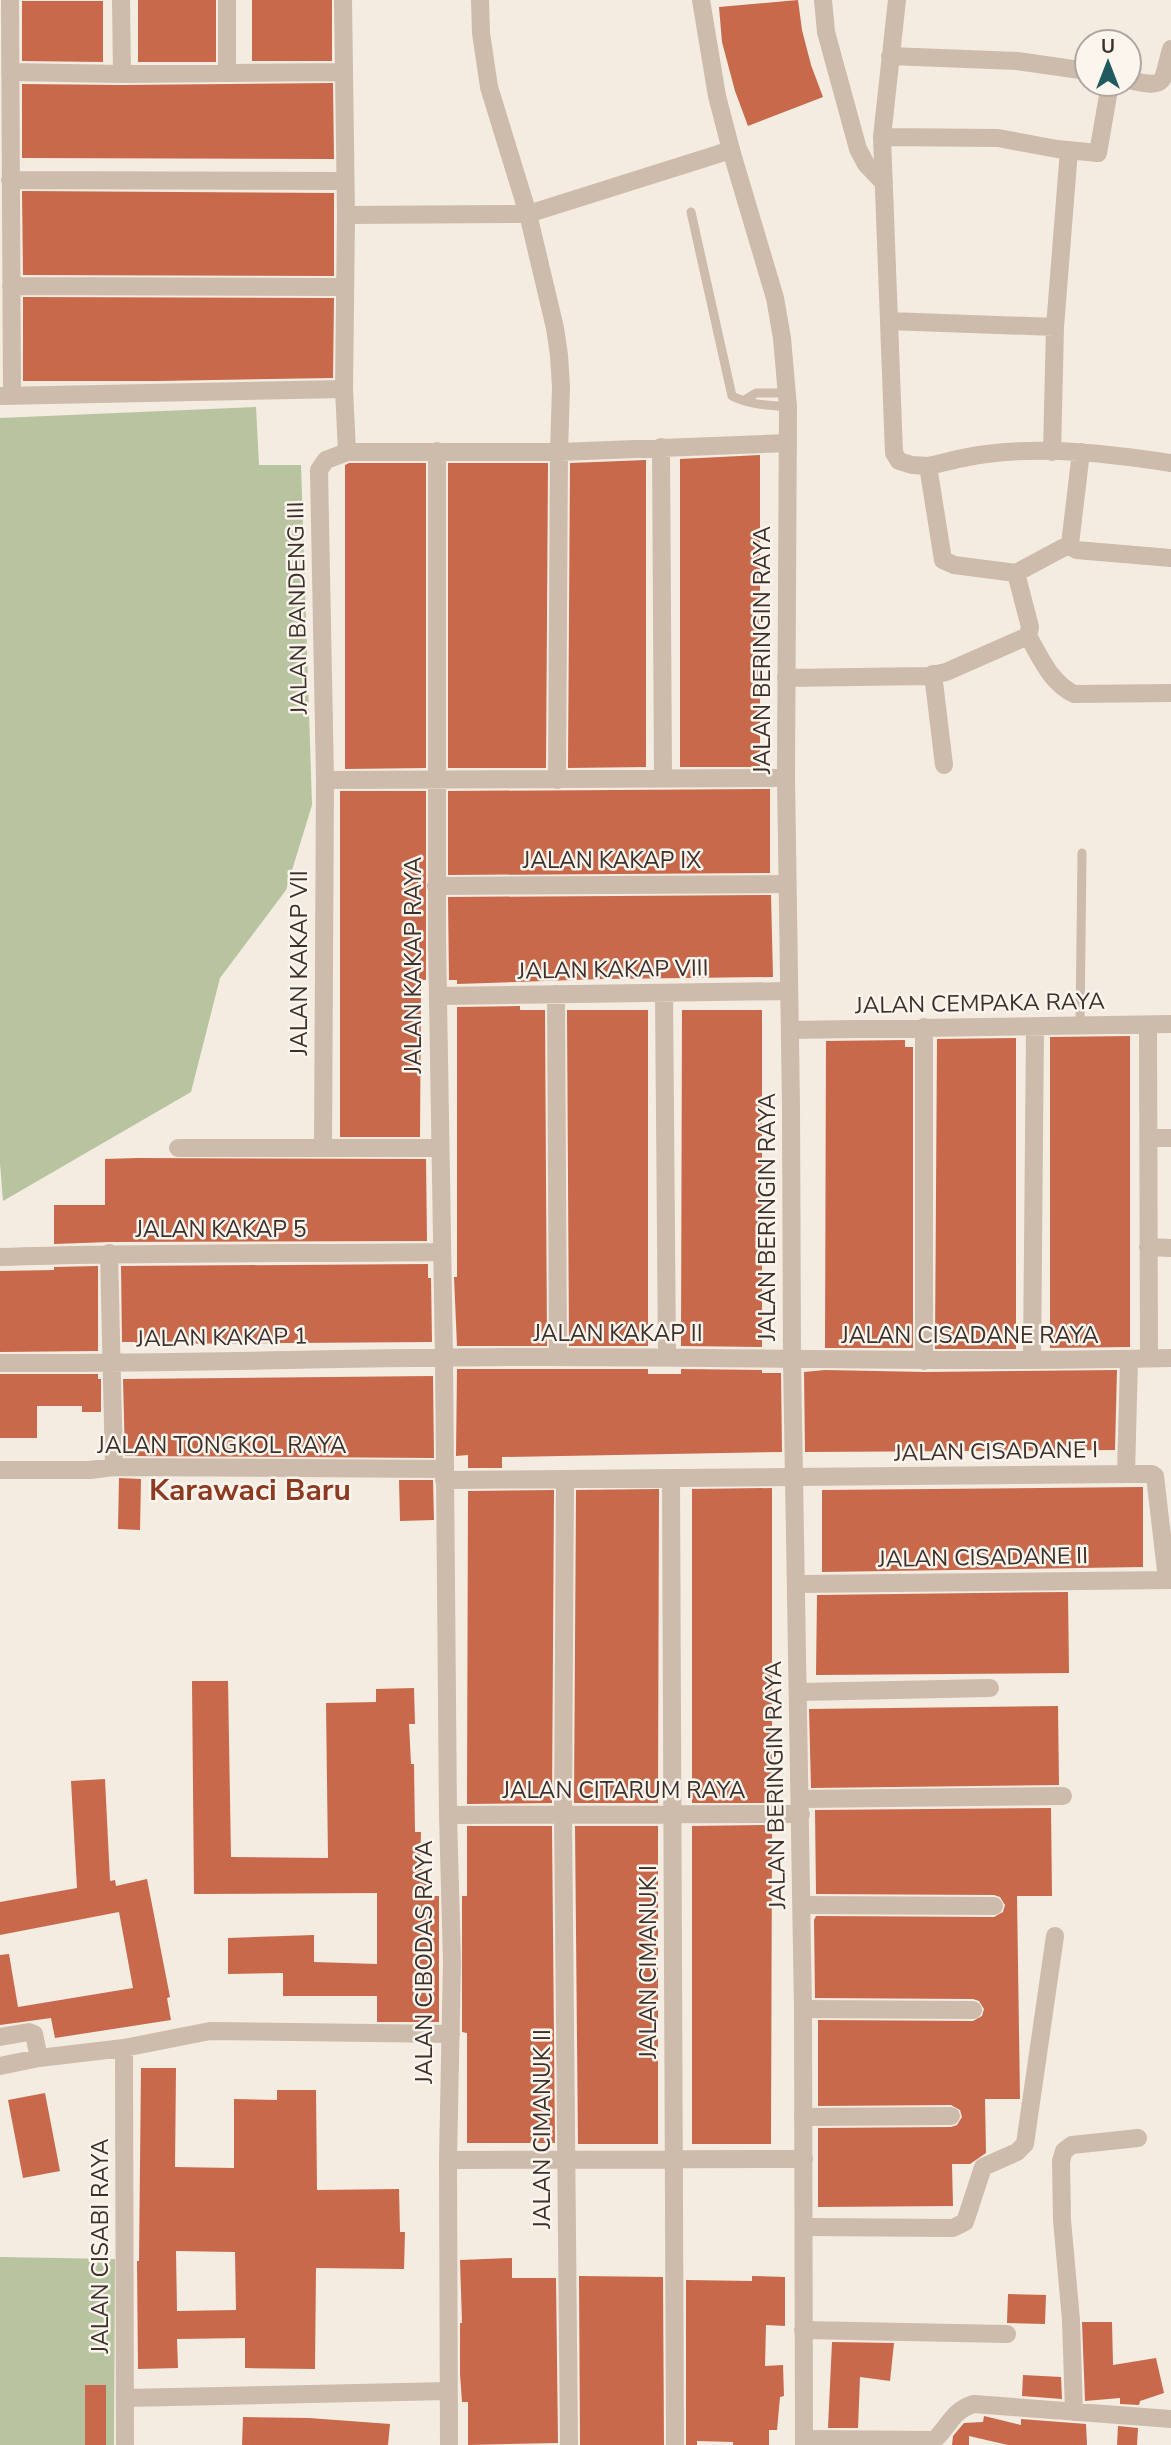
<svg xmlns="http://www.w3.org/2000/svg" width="1171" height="2445" font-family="'Nunito Sans',sans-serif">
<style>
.green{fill:#b8c4a0}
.building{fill:#c8694b;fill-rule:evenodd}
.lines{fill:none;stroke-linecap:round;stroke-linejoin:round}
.service{stroke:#cdbbac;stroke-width:9}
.minor{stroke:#cdbbac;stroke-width:18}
.tertiary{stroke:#cdbbac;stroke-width:18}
.labels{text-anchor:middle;stroke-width:5;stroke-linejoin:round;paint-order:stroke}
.street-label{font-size:23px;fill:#3b302b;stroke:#fbf5ee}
.district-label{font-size:30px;font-weight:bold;fill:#8c3b22;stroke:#fbf5ee}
</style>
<rect width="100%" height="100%" fill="#f4ebe1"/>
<path class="green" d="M256,407L259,465H301L312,805L286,890L220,978L191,1092L3,1201L0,1163V418Z
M0,2257L115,2259L114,2445H0Z"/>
<path class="building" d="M138,0H216V62H138Z
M252,0H332V61H252Z
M798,0L802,30L811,65L823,97L748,126L735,91L722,42L719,7Z
M22,1H103V62L22,61Z
M333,83L334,159L22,158V84L122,85Z
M22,191L334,193V276L23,275Z
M23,297L334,298L333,378L158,381H23Z
M760,455V767H680V459Z
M646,460V767L568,768L570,463Z
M349,463H426V768L345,769V465Z
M448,463H548L546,768H448Z
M770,789V873L448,875V791Z
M340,791H426V980H421L420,1137H340Z
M771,895L773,977L603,979L457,984V980H449L448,897Z
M520,1006V1010H545L547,1346H457L454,1277H457V1007Z
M567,1010H648V1346H569Z
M682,1010H762V1347L681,1346Z
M1130,1036V1347L1050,1348V1037Z
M1016,1038V1349H935L937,1039Z
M905,1040V1047H913V1348H825L826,1041Z
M137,1158L426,1159L427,1241L109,1242L54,1244V1205H105V1159Z
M428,1264V1278H431L432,1342L135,1344V1342H122L121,1266Z
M98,1266V1351L0,1352V1271L54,1270V1267Z
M457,1369H648V1374H681V1369L762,1370V1373H781L782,1452L502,1457V1468H468V1455L456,1456Z
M825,1370L925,1372L1117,1370L1115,1450L805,1452L804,1372Z
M0,1374H98V1379H101V1412H82V1406H37V1438H0Z
M433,1376L434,1458L125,1456L123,1379Z
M119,1478L141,1479L140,1530L118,1529Z
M399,1480H433L434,1520L400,1521Z
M1143,1487V1567L822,1572V1490Z
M772,1488V1803H692V1489Z
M659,1489L658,1803H574L576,1490Z
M554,1490L552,1803L467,1804L468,1491Z
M1068,1592L1069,1673L816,1675L817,1595Z
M192,1681H228L231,1857L328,1858L326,1703L376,1702V1689L414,1688L415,1724H409L411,1764H414L415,1832H421L420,1869H427L426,1896H439V2022H377V1996H283V1973L228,1974V1938L314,1935V1962L377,1964V1893L194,1894Z
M1058,1706L1059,1785L811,1788L809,1709Z
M105,1779L110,1881L115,1880L116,1886L147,1879L170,1997L167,1998L171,2020L55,2038L51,2018L0,2025V1955L9,1954L18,2007L133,1988L119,1912L0,1935V1902L77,1888L71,1781Z
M1051,1808L1052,1896H1017L1020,2099H985L986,2153L970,2164H952L953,2206L818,2207V2128L951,2127L957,2125L962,2117L960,2110L951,2105L818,2106V2020L973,2021L982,2016L984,2009L979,2001L973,1999L815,1998L814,1920L816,1916L994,1917L1003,1912L1005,1905L1000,1897L994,1895L816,1894L815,1810Z
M772,1825L771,2144H692V1826Z
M467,1826H552L555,2143H467V2033L462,2032V1896H467Z
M575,1826H658V2144H578Z
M141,2068H176L175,2167L234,2168V2099L277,2100V2090H316L317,2190L399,2189L400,2232H405L404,2269L316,2268L315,2369L245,2368V2338L177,2339L178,2368L138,2369L137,2261H139ZM176,2251L235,2252L236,2310L177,2311Z
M45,2093L60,2171L23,2178L8,2100Z
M512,2258V2278H556L558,2443L468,2445V2402H462L460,2374V2323H462L460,2260Z
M579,2276L663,2277L664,2445H580Z
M752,2276L785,2277V2326L766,2325L765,2366L783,2365L784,2396L780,2397L777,2430H769V2445H733V2442L697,2441V2445H686V2280L752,2281Z
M1008,2294L1046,2295L1045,2324L1007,2323Z
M1082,2322H1112L1113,2365L1156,2358L1164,2393L1140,2401L1139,2405L1120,2404V2398L1085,2401Z
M832,2342L894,2343L890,2381L860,2377L858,2428H828Z
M1023,2375L1061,2377L1062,2399L1022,2396Z
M85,2385H106V2445H85Z
M984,2416L1021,2425V2419L1086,2424L1087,2445H1008L969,2436V2445H952L953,2436L964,2423L983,2422Z
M243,2417L309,2418L390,2424L388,2445H242Z
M1118,2426L1138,2428L1137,2445H1117Z"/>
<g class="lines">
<path class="service" d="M691,212L732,396C750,405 768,405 788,407
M746,399L756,393H787
M1080,1026L1082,853"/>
<path class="minor" d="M10,0L12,395
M121,0L122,74
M343,0L346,215L344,389L347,452
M480,0L481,33L489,87L528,214L555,328L559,355L561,387L559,452L557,780
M823,0L826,32L858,149L866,164L884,183
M897,0L882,137L894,453L899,461L912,465L928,466
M890,56L1017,61L1087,71
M10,72L122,74L343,72
M227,73V0
M1129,80C1168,89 1161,83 1171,49
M882,137L998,138L1057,149L1098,153L1110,84
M10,180L345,181
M346,215L528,214L731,150
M11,286L344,287
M889,321L1055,327
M1,396L344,389
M661,447L663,778
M437,451V939L444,1357L448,1815L452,1961L448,2160L449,2445
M1052,452L1055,327L1069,150
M1081,452L1070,544L1076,550L1171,558
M1070,544L1016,573L954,565L943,560L928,466C947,462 967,456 987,454C1047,446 1111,454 1171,463
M1016,573L1030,627L1028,636C1041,658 1050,682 1074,694L1171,693
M933,674L944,765
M786,678L927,676L946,672L1028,636
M325,780L786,778
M436,886L787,884
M664,993L667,1357
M556,994L558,1357
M438,996L789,991
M1148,1025L1149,1358
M924,1027V1361
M790,1030L1171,1024
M1150,1138H1171
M323,1147L325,780L319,470L326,460L347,452H559L788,443
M178,1148H439
M1148,1247L1171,1248
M109,1253L114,1467
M0,1257C147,1252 295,1254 442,1252
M1032,1360L1035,1027
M0,1363C181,1364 361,1357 541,1357C751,1357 961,1363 1171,1358
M0,1470H90L114,1467L444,1469
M1126,1474H1152L1155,1476L1167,1579
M671,1479L675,2445
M444,1480L1126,1474L1129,1359
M565,1480L563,1813L569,2445
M797,1584L1171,1580
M799,1692L990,1688
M801,1799L1063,1796
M448,1815L801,1814
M802,1905L994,1906
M803,2009L973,2010
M0,2037L29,2032L34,2034L39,2058
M124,2048L125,2445
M0,2066L39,2058L124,2048L210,2031L451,2034
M803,2117L951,2116
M448,2160L804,2159
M805,2227L953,2228L965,2222L983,2167L1017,2152L1025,2144L1055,1936
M803,2330L1007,2334
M125,2398L448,2391
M1074,2412L1071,2320L1062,2220L1061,2161L1064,2151L1072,2145L1138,2138
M804,2439L934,2440C949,2427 952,2410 974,2404L1171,2419"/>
<path class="tertiary" d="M701,0L717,96L731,150L775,298L782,338L788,407L786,778L791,1106L792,1359L803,2009L804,2445"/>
</g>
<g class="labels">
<g class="street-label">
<text transform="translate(297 608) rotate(-91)" y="8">JALAN BANDENG III</text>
<text transform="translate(762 650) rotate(-90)" y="8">JALAN BERINGIN RAYA</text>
<text x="612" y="868">JALAN KAKAP IX</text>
<text transform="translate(299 963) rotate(-90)" y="8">JALAN KAKAP VII</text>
<text transform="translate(413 965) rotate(-90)" y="8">JALAN KAKAP RAYA</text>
<text transform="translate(613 969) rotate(-1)" y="8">JALAN KAKAP VIII</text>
<text transform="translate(980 1003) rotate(-1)" y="8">JALAN CEMPAKA RAYA</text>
<text transform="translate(767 1217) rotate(-90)" y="8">JALAN BERINGIN RAYA</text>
<text x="221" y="1237">JALAN KAKAP 5</text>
<text x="618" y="1341">JALAN KAKAP II</text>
<text x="970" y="1343">JALAN CISADANE RAYA</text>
<text transform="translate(222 1337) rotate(-1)" y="8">JALAN KAKAP 1</text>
<text x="222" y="1453">JALAN TONGKOL RAYA</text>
<text transform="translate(996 1451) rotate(-1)" y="8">JALAN CISADANE I</text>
<text transform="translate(983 1557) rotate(-1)" y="8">JALAN CISADANE II</text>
<text transform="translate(775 1785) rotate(-91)" y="8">JALAN BERINGIN RAYA</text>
<text x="624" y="1798">JALAN CITARUM RAYA</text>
<text transform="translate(424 1962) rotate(-90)" y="8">JALAN CIBODAS RAYA</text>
<text transform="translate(648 1962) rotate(-90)" y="8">JALAN CIMANUK I</text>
<text transform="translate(542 2129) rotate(-90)" y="8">JALAN CIMANUK II</text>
<text transform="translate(100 2246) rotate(-90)" y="8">JALAN CISABI RAYA</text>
</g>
<g class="district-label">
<text x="250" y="1500">Karawaci Baru</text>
</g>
</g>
<g transform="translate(1108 63)"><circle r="33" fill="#fbf5ee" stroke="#aea6a0" stroke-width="2"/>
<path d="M0-5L12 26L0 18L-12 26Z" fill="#1f5a5e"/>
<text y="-10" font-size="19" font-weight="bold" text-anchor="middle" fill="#3b302b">U</text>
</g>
</svg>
